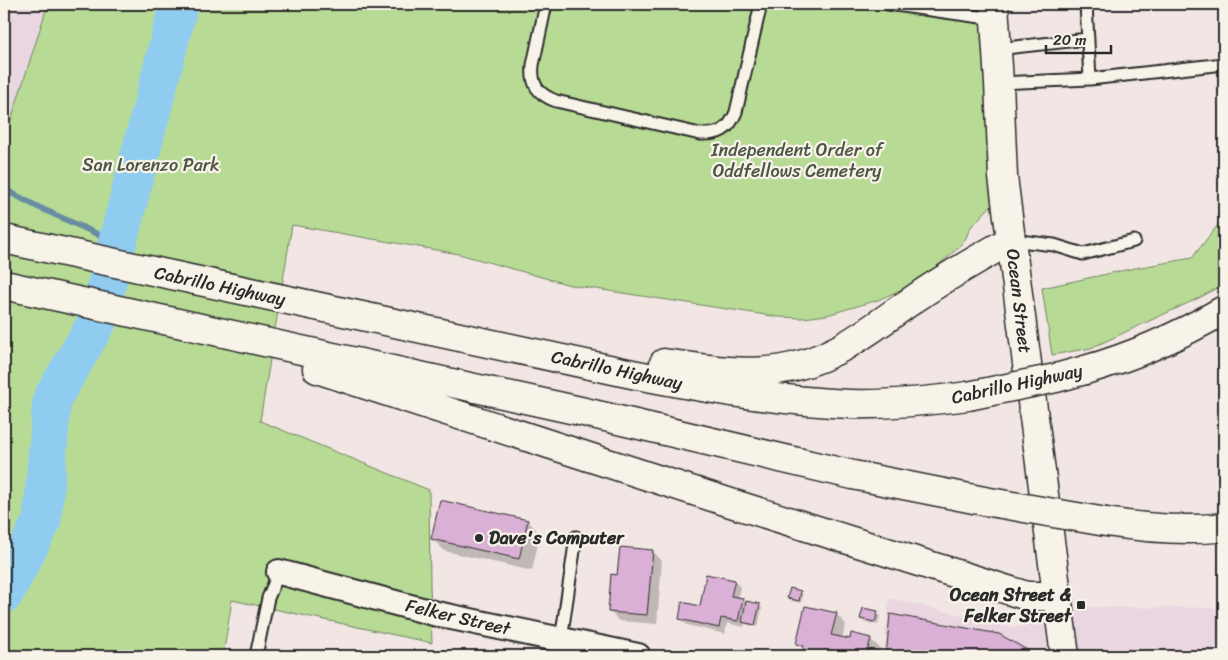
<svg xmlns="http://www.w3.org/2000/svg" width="1228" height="660" font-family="Sriracha,sans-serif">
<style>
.built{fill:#ead6e0}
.green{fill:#b7db95;stroke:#718360}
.shadow{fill:#0003}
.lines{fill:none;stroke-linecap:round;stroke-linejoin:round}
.stream{stroke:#688ca1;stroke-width:6}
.river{stroke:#90ccf0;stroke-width:39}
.building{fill:#dbb0d6;stroke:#2b2b2b}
.service-casing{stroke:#2b2b2b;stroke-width:15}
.minor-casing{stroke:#2b2b2b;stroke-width:28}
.secondary-casing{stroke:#2b2b2b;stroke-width:31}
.primary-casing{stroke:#2b2b2b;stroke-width:31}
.motorway-casing{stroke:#2b2b2b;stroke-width:31}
.service{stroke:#f7f3e8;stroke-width:11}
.minor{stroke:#f7f3e8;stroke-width:24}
.secondary{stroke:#f7f3e8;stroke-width:28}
.primary{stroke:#f7f3e8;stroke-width:28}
.motorway{stroke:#f7f3e8;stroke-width:28}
.motorway-bridge-casing{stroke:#2b2b2b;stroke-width:31;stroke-linecap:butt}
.motorway-bridge{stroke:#f7f3e8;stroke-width:28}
.poi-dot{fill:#2b2b2b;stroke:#f7f3e8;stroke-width:2}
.labels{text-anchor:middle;stroke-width:4.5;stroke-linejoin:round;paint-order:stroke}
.park-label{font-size:18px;fill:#4e5746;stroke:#f7f3e8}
.street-label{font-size:18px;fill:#2b2b2b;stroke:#f7f3e8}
.poi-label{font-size:18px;font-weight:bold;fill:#2b2b2b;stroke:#f7f3e8;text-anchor:start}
</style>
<rect width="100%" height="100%" fill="#f1e6e4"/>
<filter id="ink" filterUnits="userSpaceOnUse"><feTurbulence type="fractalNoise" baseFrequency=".02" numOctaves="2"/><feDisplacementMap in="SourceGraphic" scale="10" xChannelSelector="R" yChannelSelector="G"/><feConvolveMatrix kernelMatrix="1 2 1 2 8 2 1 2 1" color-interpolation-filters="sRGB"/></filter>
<g filter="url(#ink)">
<path class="built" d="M4,4H48L4,142Z
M889,598L1015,628L1085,607L1224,608V619L1213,656H884Z"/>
<path class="green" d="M48,4H991L1002,194L970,228L966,238L957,249L933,270L907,287L878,300L827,315L803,318L779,317L570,285L459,254L292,225L260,421L429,490L430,585L432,643L232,600L223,656H4V142Z
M1224,217V284L1201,297L1091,348L1052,355L1042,288L1130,269L1192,258Z"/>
<path class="shadow" d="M441,501L528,521L540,534L532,571L445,551L432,539Z
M653,551L662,561L657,624L619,621L609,611L619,576Z
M734,581L740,587L738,598L742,599L747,604L759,605L762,608L758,627L745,624L744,627L727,623L725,634L687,625L680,619L700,607Z
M800,592L803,595L801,603L792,601L789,598Z
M877,613L880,616L878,625L864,622L861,619Z
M836,614L846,624L842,639L851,641L870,639L880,648L878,656H804L805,651L797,644Z
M892,616L998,635L1035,656H887Z"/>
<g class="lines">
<path class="stream" d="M4,189L38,207L117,243"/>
<path class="river" d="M4,594L42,521L52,399L97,322L179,4"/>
</g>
<path class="building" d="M440,500L528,520L519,559L431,539Z
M620,547L653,550L647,615L608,612L611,574L617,575Z
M706,574L735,580L731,596L743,598L738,621L721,618L719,628L679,619L682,602L700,606Z
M790,588L801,591L799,601L787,598Z
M746,601L760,604L755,625L742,622Z
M805,606L837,613L831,635L850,639L851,633L871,638L866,656H843L844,654L829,650L828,656H802L804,646L796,644Z
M863,608L878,611L875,622L860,619Z
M890,614L999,634L1036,655L1035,656H886Z"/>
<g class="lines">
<defs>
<path id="service" d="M546,4L533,65C531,84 537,94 556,101L700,134C719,135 729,130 736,112L761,4
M888,4L995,19
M1086,4L1090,79L1224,64
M997,49L1088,39
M999,83L1090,79
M1011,240L1054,245L1083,254L1134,241
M561,640L576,537
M256,656L268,598L279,572"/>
<path id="minor" d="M279,572L437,614L638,656"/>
<path id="secondary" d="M994,4L999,83L1003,177L1011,240"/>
<path id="primary" d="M1011,240L1065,656"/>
<path id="motorway" d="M4,239L632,374C704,388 776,401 850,404C889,405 929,401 968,396
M4,285L580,411L853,475L984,501
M664,363C701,368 739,375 777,370C834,362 871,328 917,297C947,276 979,258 1011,240
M317,369L734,504L1027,596H1057
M1085,370C1135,356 1179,336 1224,310
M1106,522C1145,528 1185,532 1224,527"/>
</defs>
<use href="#service" class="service-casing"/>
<use href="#minor" class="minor-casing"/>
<use href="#secondary" class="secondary-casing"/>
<use href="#primary" class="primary-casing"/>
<use href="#motorway" class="motorway-casing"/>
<use href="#service" class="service"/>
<use href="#minor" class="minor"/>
<use href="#secondary" class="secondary"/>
<use href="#primary" class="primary"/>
<use href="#motorway" class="motorway"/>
<defs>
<path id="motorway-bridge" d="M968,396L1056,378L1085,370
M984,501L1106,522"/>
</defs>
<use href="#motorway-bridge" class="motorway-bridge-casing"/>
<use href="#motorway-bridge" class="motorway-bridge"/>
</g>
</g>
<g class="poi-dot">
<circle cx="479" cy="538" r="5"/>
<rect x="1076" y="600" width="10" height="10" rx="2.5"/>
</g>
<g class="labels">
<g class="park-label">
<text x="797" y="156">Independent Order of<tspan x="797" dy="21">Oddfellows Cemetery</tspan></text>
<text x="151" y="171">San Lorenzo Park</text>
</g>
<g class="street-label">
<text transform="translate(220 286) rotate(12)" y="6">Cabrillo Highway</text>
<text transform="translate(1019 301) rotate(83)" y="6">Ocean Street</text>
<text transform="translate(617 370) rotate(12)" y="6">Cabrillo Highway</text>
<text transform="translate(1017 384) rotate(-12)" y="6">Cabrillo Highway</text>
<text transform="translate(458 617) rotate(13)" y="6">Felker Street</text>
</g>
<g class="poi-label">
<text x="489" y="544">Dave's Computer</text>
<text x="1071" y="601" text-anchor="end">Ocean Street &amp;<tspan x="1071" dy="21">Felker Street</tspan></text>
</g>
</g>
<rect width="1228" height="660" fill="none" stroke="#f7f3e8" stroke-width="20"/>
<rect x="10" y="10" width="1208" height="640" fill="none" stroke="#2b2b2b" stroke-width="2" filter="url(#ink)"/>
<path d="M1046 45v8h65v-8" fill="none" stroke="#2b2b2b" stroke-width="2.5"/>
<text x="1053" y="45" font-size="15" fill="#2b2b2b" stroke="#f7f3e8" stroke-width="4" paint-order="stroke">20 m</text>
</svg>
